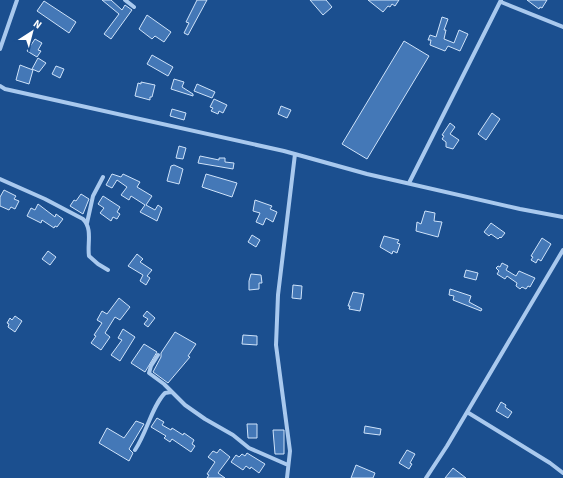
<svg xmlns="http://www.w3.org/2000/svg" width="563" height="478" font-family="'Source Sans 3',sans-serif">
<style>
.building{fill:#4478b7;stroke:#cfe3fa}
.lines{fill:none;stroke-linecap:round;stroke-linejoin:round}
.street{stroke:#a9c9ee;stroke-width:4}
</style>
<rect width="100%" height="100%" fill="#1b4f8f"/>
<path class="building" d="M102,0H111L122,10L125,5L132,10L111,39L104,34L119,14Z
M197,0H207L188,35L184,33L189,23L186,22Z
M310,0H326L332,7L323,15Z
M368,0H399L395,6L392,4L390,7L388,6L383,12Z
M527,0H547L542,8L540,7L539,9Z
M44,1L76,22L69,33L37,11Z
M147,15L171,32L164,42L155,36L152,39L139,29Z
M442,17L448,19L444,30H446L444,39L454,43L459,30L468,34L460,51L448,46L445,51L430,45L431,40H428L430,35L436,37Z
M35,39L42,43L38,50L41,51L37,57L27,51Z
M404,41L429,56L367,159L342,144Z
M152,55L173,67L168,76L147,64Z
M38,58L46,63L39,72L32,69Z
M20,65L33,70L29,84L16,80Z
M56,66L64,69L60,78L52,74Z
M174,79L184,82L182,87L193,94V96L171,89Z
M141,82L155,85L152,97H150V100L135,96L138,83L141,84Z
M197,84L215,92L212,98L194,91Z
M214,99L227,105L223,113L219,111L218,114L211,111L213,108L210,107Z
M281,106L291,110L287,118L278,114Z
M172,109L186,113L184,120L170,116Z
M492,113L500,119L486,140L478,134Z
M450,123L455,127L450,134L459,140L453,149L446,147V142L442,139L444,136L442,135Z
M179,146L186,148L183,159L176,158Z
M200,156L219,160V158H225V162L234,163L233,169L198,163Z
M174,165L183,169L179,184L167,181L171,166Z
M112,174L121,177L123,174L140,182L137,187L152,196L146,205L155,210L158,205L162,208L157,221L140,212L145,205L131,196L129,200L121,195L127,187L117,180L112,188L106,185Z
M206,174L237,183L232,197L202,187Z
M4,190L16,196L14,199L19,201L15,209L11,207L9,210L0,206V197Z
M81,194L89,199L83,214L70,206L74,200L76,201Z
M103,196L120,207L117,212L120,214L117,219L113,217L111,221L100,213L104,208L98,204Z
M255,200L272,206L270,209L277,212L273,222L266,218L263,225L256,222L260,213L253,211Z
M38,204L55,217L56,214L63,219L57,227L55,226L54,228L42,220L41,223L27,216L31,208L35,210Z
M425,211L435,213L434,221L442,222L438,237L416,231L417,222L421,224Z
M491,223L505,233L501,238L500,237L498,239L491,234L489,236L484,232Z
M252,235L260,240L256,247L248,242Z
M384,236L399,240L397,243L400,244L397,253L393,251L392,254L380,247Z
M542,238L551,244L541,261L538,259L536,263L531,260L533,257L531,256Z
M48,251L56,257L50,265L42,259Z
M137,254L143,259L140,262L152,270L147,276L150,278L146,285L140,281L143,275L128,266Z
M502,263L508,266L506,270L516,276L519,271L535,278L530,287L528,286L526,289L522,287L520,289L516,286L517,283L507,276L505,279L497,274L499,271L496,268L498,266L500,267Z
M466,270L478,273L476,280L464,277Z
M251,274L261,275L262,283H259V289L249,290V281Z
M293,285L302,286L301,299L292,298Z
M450,289L471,296L469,302L482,309L481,311L453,300L454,296L449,295Z
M353,292L364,294L360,311L349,309L350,306H348Z
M119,298L130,307L120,320L115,317L105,333L110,337L101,350L91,343L96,336L94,335L102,323L97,320L102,311L107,314Z
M147,311L155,318L148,327L144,324L148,319L143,316Z
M15,316L22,321L15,332L8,327L9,324L7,323L10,318L12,320Z
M123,329L135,337L120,361L111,355L122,340L118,338Z
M175,332L196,344L188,356L190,357L168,383L153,372L161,357V353Z
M243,335L257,336V345L242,344Z
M144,344L157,352L145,372L131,363Z
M501,402L506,405L505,407L512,412L508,418L496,411Z
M157,418L164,422L162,425L171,430L172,428L183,435L184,433L194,440L192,444L195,446L191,452L172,439L170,442L164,438L166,436L151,427Z
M136,421L144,424L129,449L133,453L129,461L99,443L107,428L124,438Z
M247,424H257V438H248Z
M365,426L381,429L380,435L364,433Z
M273,430H284V454H275Z
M220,449L230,457L218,473L225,478H207L209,475L207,474L215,462L208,457L213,451L217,453Z
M407,450L415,454L410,463L412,464L409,469L399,463Z
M247,453L265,464L259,473L251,467L250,469L246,466L243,470L231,462L236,455L239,457L242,454L245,456Z
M356,465L375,473L373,478H351Z
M453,468L466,478H445Z"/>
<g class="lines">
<path class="street" d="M125,0L134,7
M501,2L563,27
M0,49L17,0
M0,86L5,89L284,151L367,174L520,209L563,217
M0,179L45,199L83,219C93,229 87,244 89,256L98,264L108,270
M409,183L501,0
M87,223L93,196L103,177
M158,355L151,366L149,373L164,384L185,405L205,419L233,435L249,448L288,465
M467,412L550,463L563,473
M135,450C147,432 152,406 165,393L171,392
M287,478L290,451L276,345L278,295L295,154
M426,478L447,446L563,250"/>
</g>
<g transform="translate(32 32) rotate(36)" stroke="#1b4f8f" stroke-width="3" paint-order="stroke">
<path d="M0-3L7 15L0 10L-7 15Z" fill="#ffffff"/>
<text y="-6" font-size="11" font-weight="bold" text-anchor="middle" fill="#ffffff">N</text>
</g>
</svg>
